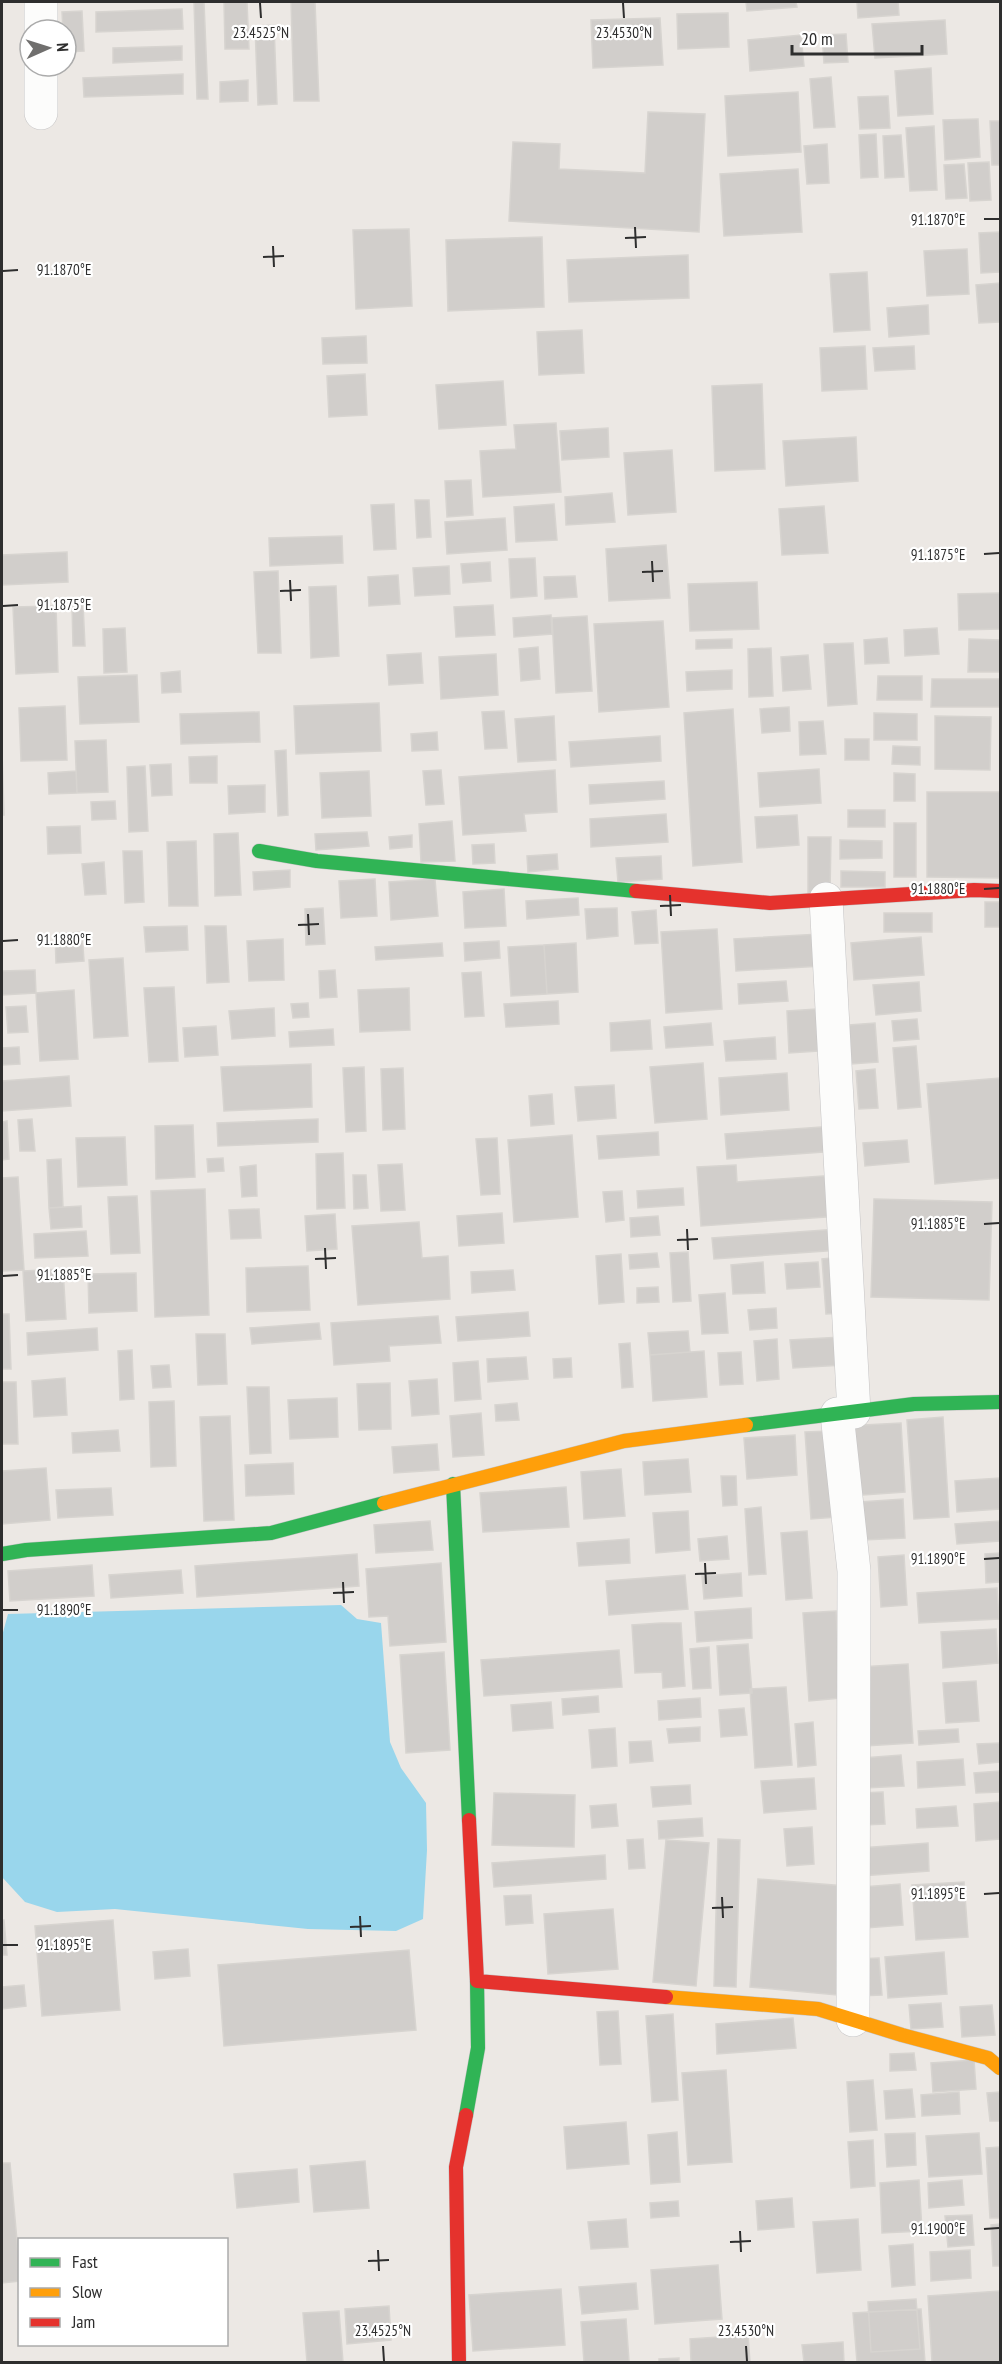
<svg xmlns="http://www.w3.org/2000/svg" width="1002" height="2364" font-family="'PT Sans Narrow',sans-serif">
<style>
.water{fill:#99d6ec}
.building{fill:#d1cecb;stroke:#d7d4d0;stroke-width:1.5}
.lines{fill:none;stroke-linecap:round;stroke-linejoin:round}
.street-casing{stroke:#c5c4c5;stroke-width:34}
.fast-casing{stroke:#c5c4c5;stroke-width:15}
.slow-casing{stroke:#c5c4c5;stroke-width:15}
.jam-casing{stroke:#c5c4c5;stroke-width:15}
.street{stroke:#fcfcfb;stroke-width:33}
.fast{stroke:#30b455;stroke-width:14}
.slow{stroke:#ff9f0a;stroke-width:14}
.jam{stroke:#e5322d;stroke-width:14}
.ticks{fill:none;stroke:#2e2e2e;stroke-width:2}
.ticks-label{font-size:15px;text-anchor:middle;fill:#2e2e2e;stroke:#fff;stroke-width:4.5;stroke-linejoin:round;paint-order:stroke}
</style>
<rect width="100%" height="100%" fill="#ece8e4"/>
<path class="water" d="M341,1605L357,1619L381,1623L390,1742L401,1768L426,1803L427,1850L423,1919L396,1931L308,1929L115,1909L57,1912L25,1902L2,1877V1636L8,1614Z"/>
<path class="building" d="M194,2H204L208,99H197Z
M224,2H247L249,49H225Z
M291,2H315L319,101H294Z
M746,2H796L797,7L747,11Z
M857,2H898L899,15L858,18Z
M182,9L183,29L96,32V12Z
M82,11L84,51L66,52V30H63L62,12Z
M728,13L729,47L678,49L677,14Z
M660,18L663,65L593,68L591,20Z
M945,20L947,54L875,58L872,24Z
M274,25L277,104L258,105L255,26Z
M846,34L848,62L824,63L822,35Z
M801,35L804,66L750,71L748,40Z
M182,46V60L113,63V48Z
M931,68L933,114L898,116L895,71Z
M183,74V94L84,97L83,78Z
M831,77L835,127L814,128L810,79Z
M248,80V101L220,102V82Z
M798,92L801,152L728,156L725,96Z
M888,96L890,128L860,129L858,97Z
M648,112L705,114L699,232L509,221L513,142L560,144L559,169L645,173Z
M978,119L980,157L945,160L943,120Z
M990,121H1000V165H992Z
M934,126L937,190L910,191L906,128Z
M876,134L878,177L861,178L859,135Z
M901,135L904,177L885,178L883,136Z
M827,144L829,183L807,184L804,146Z
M989,162L991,200L970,201L968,163Z
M964,164L967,198L946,199L944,165Z
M798,169L802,232L724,236L720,174Z
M409,229L412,306L356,309L353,230Z
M1000,232V272L981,273L979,233Z
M542,237L544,307L448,311L446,240Z
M967,249L969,294L927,296L924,251Z
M688,255L689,298L569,302L567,260Z
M867,272L870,330L834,332L830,274Z
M1000,283V322L979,323L976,285Z
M928,305L929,334L889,337L887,308Z
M582,330L584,373L539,375L537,332Z
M366,336L367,363L323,364L322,338Z
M865,346L867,389L822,391L820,348Z
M914,346L915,369L875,371L873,348Z
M365,374L367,415L329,417L327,376Z
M503,381L506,425L439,429L436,385Z
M762,384L765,469L715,471L712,386Z
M556,423L561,492L483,497L480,451L516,449L514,425Z
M608,428L609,457L562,460L560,431Z
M856,437L858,481L786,486L783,441Z
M672,450L676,512L628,515L624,453Z
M471,480L473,515L447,517L445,481Z
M612,493L615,522L566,525L565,497Z
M415,500H429L431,537L417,538Z
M394,504L396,549L374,550L371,505Z
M554,504L557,540L516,542L514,507Z
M824,506L828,553L782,555L779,509Z
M505,518L507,550L447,554L445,522Z
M342,536L343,563L270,566L269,538Z
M666,545L670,598L609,601L606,549Z
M67,552L68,582L2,585V555Z
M535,558L537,596L511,598L509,559Z
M490,562L491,581L463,583L461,564Z
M449,566L450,594L415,596L413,568Z
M278,571L281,653H258L254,572Z
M398,575L400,604L369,606L368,577Z
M575,576L577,597L545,599L544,577Z
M757,582L759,629L690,631L688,584Z
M336,586L339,656L311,658L309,587Z
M1000,593V629L959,630L958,594Z
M83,604L85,646H73L72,605Z
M493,605L495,635L456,637L454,607Z
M56,606L58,672L16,674L13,607Z
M551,615L552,634L514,637L513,618Z
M587,616L592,691L556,693L552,618Z
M663,621L669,707L599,712L594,624Z
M125,628L127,672L104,673L103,629Z
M937,628L939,654L905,656L904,630Z
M887,638L889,663L865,664L864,640Z
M732,639V648L696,649V640Z
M969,639L1000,640V672H968Z
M853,643L857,704L828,706L824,644Z
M538,647L540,679L521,681L519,649Z
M771,648L773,696L749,697L748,649Z
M421,653L423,683L389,685L387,655Z
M496,654L498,695L441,699L439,657Z
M808,655L811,689L783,691L781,657Z
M732,670V689L687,691L686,672Z
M180,671L181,692L162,693L161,673Z
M137,675L139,722L80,724L78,677Z
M878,676H922V700H877Z
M932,679H1000V707H931Z
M379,703L381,751L296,754L294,706Z
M65,706L67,760L21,761L19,708Z
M789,707L790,731L762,733L760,709Z
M733,709L742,862L693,866L684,713Z
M504,711L507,748L485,749L482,712Z
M259,712L260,742L181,744L180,714Z
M874,713L917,714V740H874Z
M554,716L556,760L518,762L515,719Z
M935,716L991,717L990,770L935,769Z
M823,721L826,754L800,755L799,722Z
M437,732L438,750L412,751L411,734Z
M660,736L661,761L571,767L569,742Z
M845,739H869V760H845Z
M106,740L108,792L77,793L75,741Z
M893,746L920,747V765L892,764Z
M286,750L288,815L278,816L275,751Z
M2,752L4,815H2Z
M217,756V783H190L189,757Z
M171,764L172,795L152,796L150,765Z
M145,766L148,831L129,832L127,767Z
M819,769L821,803L760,807L758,773Z
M441,770L444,804L426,805L423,771Z
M555,770L557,812L524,814L526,831L463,835L459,777Z
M76,771L77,793L49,794L48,773Z
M369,771L371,816L322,818L320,773Z
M894,773L915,774V801H894Z
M664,781L665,799L590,804L589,785Z
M265,785V812L229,814L228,786Z
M927,792H1000V878L927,877Z
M115,801L116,819L92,820L91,802Z
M848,810H885V827H848Z
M666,814L668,842L591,847L590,819Z
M797,815L799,845L757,848L755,817Z
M452,821L455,861L421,862L419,824Z
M894,823H916V877H894Z
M80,826L81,853L48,854L47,827Z
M367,832L369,846L316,850L315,834Z
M238,833L241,895L215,896L214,834Z
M412,835V847L390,849L389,837Z
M808,837H831L830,893H808Z
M840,840L882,841V858L840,859Z
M196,841L198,906H169L167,842Z
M494,844L495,863L473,864L472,845Z
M123,851H142L144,902L125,903Z
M557,854L558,869L528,872L527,856Z
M661,856L662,879L618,882L616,858Z
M104,862L106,894L85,895L82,864Z
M290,870V887L254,890L253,872Z
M841,871L885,872V887H841Z
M375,879L377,916L341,918L339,881Z
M435,879L438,916L391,920L389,882Z
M504,889L506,926L465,928L463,892Z
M578,898L579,915L527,919L526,901Z
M985,902H1000V927H985Z
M323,908L325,944L306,945L305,909Z
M617,908L618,936L587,939L585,909Z
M656,910L658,943L635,944L632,912Z
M884,913H932V932H884Z
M187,926L188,950L146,952L144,927Z
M205,926H226L229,982L207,983Z
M717,929L722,1009L666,1013L661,932Z
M82,932L84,961L56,963L55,934Z
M820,934L822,966L736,971L734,939Z
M921,937L924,975L854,980L851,943Z
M283,939L284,980L249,981L247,941Z
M499,941L500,958L465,961L464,943Z
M442,943L443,956L376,960L375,947Z
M576,943L578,992L547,994L544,945Z
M544,945L547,994L511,996L508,947Z
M123,958L128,1036L94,1038L89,960Z
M35,970L36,993L2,995V971Z
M335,970L337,997L320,998L319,971Z
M481,972L484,1016L465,1017L462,973Z
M786,981L788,1001L739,1004L738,984Z
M919,982L921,1011L876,1015L873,985Z
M174,987L178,1061L149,1062L144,988Z
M409,988L410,1030L360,1032L358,990Z
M74,990L78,1059L40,1061L36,993Z
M558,1001L559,1024L506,1027L504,1004Z
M308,1003L309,1017L293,1018L291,1004Z
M26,1006L28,1032L8,1033L6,1007Z
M274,1008L275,1036L232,1039L229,1011Z
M832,1008L834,1050L789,1053L787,1011Z
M917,1019L919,1039L894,1041L892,1021Z
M650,1020L652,1049L611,1051L610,1023Z
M711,1023L713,1045L666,1048L664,1027Z
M875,1023L878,1062L851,1064L849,1025Z
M216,1026L218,1055L185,1057L183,1028Z
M333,1029L334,1045L290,1047L289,1032Z
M775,1037L776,1059L726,1061L724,1041Z
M916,1046L921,1107L898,1109L893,1048Z
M19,1047L20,1064L2,1065V1048Z
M703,1063L707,1119L655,1123L650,1067Z
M311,1064L312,1107L224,1111L221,1067Z
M364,1067L366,1131L346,1132L343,1068Z
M403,1068L405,1129L383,1130L381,1069Z
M875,1069L878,1108L859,1109L856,1071Z
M787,1073L789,1110L721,1115L719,1078Z
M69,1076L71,1106L2,1111V1081Z
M1000,1078V1178L935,1184L927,1084Z
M614,1085L616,1118L578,1121L575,1087Z
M552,1094L554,1124L531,1126L529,1096Z
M32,1119L35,1151H20L18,1120Z
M318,1119V1142L218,1146L217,1123Z
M7,1121L9,1159L2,1160V1122Z
M193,1125L195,1177L156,1179L155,1126Z
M835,1126L837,1151L727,1159L725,1134Z
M658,1132L659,1155L599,1159L597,1136Z
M572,1135L578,1217L514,1222L508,1140Z
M125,1137L127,1185L78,1187L76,1138Z
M497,1138L500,1194L481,1195L476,1139Z
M907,1140L909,1162L865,1166L863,1143Z
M343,1153L345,1208L317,1209L316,1154Z
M223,1158L224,1171L208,1172L207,1159Z
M61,1159L63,1207L49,1208L47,1160Z
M402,1164L405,1210L381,1211L378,1165Z
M256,1165L257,1196L242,1197L240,1167Z
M736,1165L737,1182L837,1175L840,1216L701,1226L697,1167Z
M353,1175H366L368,1208L354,1209Z
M18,1177L24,1270L2,1271V1178Z
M683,1188L684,1205L638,1208L637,1191Z
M205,1189L209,1315L155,1317L151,1191Z
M622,1191L624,1220L606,1222L603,1192Z
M137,1196L140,1253L111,1254L108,1197Z
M874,1199L992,1202L989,1300L871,1297Z
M81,1206L82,1227L51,1229L49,1208Z
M259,1209L261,1238L231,1239L229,1210Z
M502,1213L504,1243L459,1246L457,1216Z
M335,1214L337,1249L307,1251L305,1216Z
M658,1216L660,1235L631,1237L630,1218Z
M419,1222L422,1258L448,1256L450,1299L358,1305L352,1226Z
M838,1229L840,1250L714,1259L712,1238Z
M86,1231L88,1256L35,1258L34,1234Z
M688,1252L691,1301L673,1302L670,1253Z
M657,1253L659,1267L630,1269L629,1255Z
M621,1254L624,1302L599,1304L596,1256Z
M841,1257L844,1313L826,1314L822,1259Z
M763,1262L765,1293L733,1294L731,1265Z
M818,1262L820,1287L787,1289L785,1264Z
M308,1266L310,1310L247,1312L246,1268Z
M63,1269L66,1319L26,1321L23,1271Z
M513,1270L515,1290L472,1293L471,1272Z
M136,1273L137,1311L89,1313L88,1274Z
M658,1287L659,1302L637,1303V1288Z
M725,1293L728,1333L702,1334L699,1295Z
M776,1308L777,1328L750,1330L748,1310Z
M528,1312L530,1336L458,1341L456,1317Z
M2,1314H9L11,1369H2Z
M438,1316L441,1343L389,1346L390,1361L334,1365L331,1323Z
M319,1323L321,1339L252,1344L250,1328Z
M97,1328L98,1350L28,1355L27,1333Z
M688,1331L690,1352L650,1355L648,1333Z
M196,1334H225L227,1384L198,1385Z
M841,1337L843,1365L793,1368L790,1340Z
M777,1339L779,1379L757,1381L754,1341Z
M630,1343L633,1387L622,1388L619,1344Z
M132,1350L134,1399L120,1400L118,1351Z
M704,1351L707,1397L653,1401L650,1355Z
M741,1352L743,1384L720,1385L718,1353Z
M526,1357L528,1379L488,1382L487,1359Z
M571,1358L572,1377L554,1378L553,1359Z
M478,1361L481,1399L455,1401L453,1363Z
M169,1365L171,1387L153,1388L151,1366Z
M65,1378L67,1415L34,1417L32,1381Z
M437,1379L439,1414L412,1416L409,1381Z
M2,1382H16L18,1444H2Z
M390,1383L391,1429L359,1430L357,1384Z
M247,1387H269L271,1453L250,1454Z
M337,1398L338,1437L290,1439L288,1400Z
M174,1401L176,1466L151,1467L149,1402Z
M517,1403L519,1420L496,1421L495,1405Z
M481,1413L484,1455L453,1457L450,1416Z
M230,1416L234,1520L204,1521L200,1417Z
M943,1417L949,1517L914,1519L907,1420Z
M901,1423L905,1492L849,1496L844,1426Z
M118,1430L120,1451L73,1453L72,1433Z
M831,1431L837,1517L811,1519L805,1432Z
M795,1435L797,1475L747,1479L744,1438Z
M437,1444L439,1470L394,1473L392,1447Z
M688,1459L691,1492L645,1495L643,1462Z
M293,1463L294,1494L246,1496L245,1465Z
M46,1468L50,1520L2,1524V1471Z
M621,1469L625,1516L584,1519L581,1472Z
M721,1476H736L737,1505L723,1506Z
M1000,1478V1509L957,1512L955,1481Z
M566,1487L569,1527L483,1532L480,1493Z
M111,1488L113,1515L58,1518L56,1490Z
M903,1499L905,1538L863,1540L860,1502Z
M761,1507L766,1574L749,1575L745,1509Z
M688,1511L690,1550L656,1553L653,1513Z
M430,1521L433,1550L376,1553L374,1525Z
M1000,1521V1541L957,1544L955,1524Z
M807,1531L812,1598L786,1600L781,1533Z
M727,1536L729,1559L700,1561L698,1539Z
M629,1539L630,1563L579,1566L577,1543Z
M1000,1553V1582L986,1583L985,1554Z
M357,1554L359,1586L197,1597L195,1566Z
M904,1555L907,1605L881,1607L878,1557Z
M441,1563L446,1642L390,1646L388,1616L369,1617L366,1569Z
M92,1565L94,1596L10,1601L8,1571Z
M181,1570L183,1593L111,1598L109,1575Z
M741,1573L742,1596L704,1599L702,1576Z
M685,1575L688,1609L609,1615L606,1581Z
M997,1588L999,1619L919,1623L917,1593Z
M751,1608L752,1638L697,1642L695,1612Z
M836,1611L841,1698L809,1701L803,1613Z
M661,1623H681L685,1686L663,1688L662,1672L635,1673L632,1625Z
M996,1629L998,1663L943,1668L941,1632Z
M748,1644L752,1693L720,1695L717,1646Z
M709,1647L711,1688L693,1689L690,1649Z
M619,1650L622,1687L484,1696L481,1660Z
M444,1652L450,1750L406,1753L400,1655Z
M908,1664L913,1743L865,1746L860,1667Z
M976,1681L979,1721L946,1723L943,1683Z
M786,1687L792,1765L755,1768L750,1689Z
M598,1696L599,1712L563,1715L562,1699Z
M700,1698L701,1717L659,1720L658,1701Z
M551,1702L553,1728L513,1731L511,1705Z
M744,1708L747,1735L721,1737L719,1710Z
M813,1722L816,1765L798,1767L795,1724Z
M700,1727V1741L669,1743L667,1729Z
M615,1728L617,1766L592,1768L589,1730Z
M958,1729L959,1742L919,1745L918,1731Z
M651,1741L653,1761L630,1763L629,1742Z
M1000,1743V1762L979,1764L977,1744Z
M901,1755L904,1786L865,1788L863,1758Z
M963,1759L965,1785L918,1788L917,1762Z
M1000,1771V1792L976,1793L974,1773Z
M814,1778L816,1809L764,1813L761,1781Z
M690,1785L691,1804L653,1807L651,1787Z
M883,1792L885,1824L864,1825L861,1793Z
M494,1793L575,1795L574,1847L492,1845Z
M1000,1802V1839L976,1841L974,1804Z
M616,1804L618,1826L592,1828L590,1806Z
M956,1806L958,1826L917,1828L916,1809Z
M702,1818L703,1836L659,1839L658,1821Z
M812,1827L814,1864L787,1866L784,1829Z
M643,1839L645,1868L629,1869L627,1840Z
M718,1839L740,1840L736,1987L714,1986Z
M666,1840L709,1843L696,1986L653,1982Z
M928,1843L929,1871L861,1876L860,1848Z
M605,1855L606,1879L494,1887L492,1863Z
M758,1879L846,1886L837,1995L750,1987Z
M964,1882L968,1937L916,1940L912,1885Z
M900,1884L903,1925L866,1928L863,1887Z
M531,1895L533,1923L506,1925L504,1896Z
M613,1909L618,1969L548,1974L544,1914Z
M2,1920H4L7,1955H2Z
M113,1920L120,2010L42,2016L35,1926Z
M188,1949L190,1976L155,1979L153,1952Z
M409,1950L416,2030L224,2046L218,1965Z
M944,1952L947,1994L888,1998L885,1957Z
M879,1958L882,1995L859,1996L856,1959Z
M24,1985L26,2006L2,2009V1987Z
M941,2003L943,2027L911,2029L909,2005Z
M992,2005L995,2035L962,2037L960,2007Z
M618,2011L621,2064L600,2065L597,2012Z
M673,2014L678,2100L652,2102L646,2016Z
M793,2018L796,2048L717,2054L716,2024Z
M914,2053L916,2070L890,2071V2054Z
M974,2060L976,2089L933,2092L931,2063Z
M726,2070L732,2162L688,2165L682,2073Z
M873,2080L877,2130L850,2132L847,2082Z
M912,2089L915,2117L886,2119L884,2091Z
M959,2092L960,2114L922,2116L921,2095Z
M1000,2092V2121H990L987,2093Z
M626,2122L629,2164L567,2169L564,2127Z
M677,2132L680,2182L651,2184L648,2135Z
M915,2133L916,2165L887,2167L885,2134Z
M979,2133L982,2174L929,2177L926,2136Z
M873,2140L875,2186L851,2188L848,2142Z
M1000,2147V2218H990L986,2148Z
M365,2161L369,2208L314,2212L310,2166Z
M2,2163H10L20,2274V2281L2,2283Z
M297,2169L299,2202L237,2208L234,2174Z
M919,2180L922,2231L882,2233L880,2183Z
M962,2180L964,2205L929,2208L928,2183Z
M792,2198L794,2227L758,2230L756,2201Z
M678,2201L679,2216L651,2218L650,2203Z
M972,2215L974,2245L948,2247L945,2216Z
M626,2219L628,2247L591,2249L588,2222Z
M858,2219L861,2270L817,2273L813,2222Z
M1000,2224V2266H993L991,2225Z
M913,2244L915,2285L892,2287L889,2246Z
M970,2250L971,2278L931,2281L930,2252Z
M718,2265L722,2319L655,2324L651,2270Z
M636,2283L638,2309L582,2314L579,2287Z
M561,2289L565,2345L473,2351L469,2295Z
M1000,2291V2362H932L928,2296Z
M916,2299L920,2349L871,2352L868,2302Z
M389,2306L391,2340L347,2344L345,2309Z
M921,2309L925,2362H857L853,2313Z
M339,2311L343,2362H307L303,2313Z
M626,2319L629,2361L584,2362L581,2322Z
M748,2335L750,2362H691L690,2339Z
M843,2342L844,2362H804L802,2345Z
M679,2358V2362H659V2359Z"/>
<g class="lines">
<defs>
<path id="street" d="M41,2V30
M41,66V113
M826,899L854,1412
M837,1414L854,1571L853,2020"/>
<path id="fast" d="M259,851L317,861L636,891
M746,1425L914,1404L1000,1402
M453,1484L469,1820
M2,1554L26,1550L271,1533L384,1503
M466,2115L478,2048L477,1981"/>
<path id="slow" d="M384,1503L624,1441L746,1425
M666,1997L818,2009L902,2035L988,2058L1000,2068"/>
<path id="jam" d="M636,891L770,903L974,890L1000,891
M469,1820L477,1981L666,1997
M459,2362L456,2167L466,2115"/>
</defs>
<use href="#street" class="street-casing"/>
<use href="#fast" class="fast-casing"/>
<use href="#slow" class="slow-casing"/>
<use href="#jam" class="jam-casing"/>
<use href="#street" class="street"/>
<use href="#fast" class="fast"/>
<use href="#slow" class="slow"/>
<use href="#jam" class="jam"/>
</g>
<path class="ticks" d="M260,3L261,18M623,3L624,18M984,219H999M635,227L636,248M625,238L646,237M273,246L274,267M263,257L284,256M3,271L18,270M984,554L999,553M652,561L653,582M642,572L663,571M290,580L291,601M280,591L301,590M3,606L18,605M984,889L999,888M670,895L671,916M660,906L681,905M308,914L309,935M298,925L319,924M3,941L18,940M984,1224L999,1223M687,1229L688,1250M677,1240L698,1239M325,1248L326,1269M315,1259L336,1258M3,1276L18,1275M984,1559L999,1558M705,1563L706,1584M695,1574L716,1573M343,1582L344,1603M333,1593L354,1592M3,1610H18M984,1894L999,1893M722,1897L723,1918M712,1908L733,1907M360,1916L361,1937M350,1927L371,1926M3,1945H18M984,2229L999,2228M740,2231L741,2252M730,2242L751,2241M378,2250L379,2271M368,2261L389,2260M383,2346L384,2361M746,2346L747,2361"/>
<g class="ticks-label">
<text x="261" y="38">23.4525°N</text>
<text x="624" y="38">23.4530°N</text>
<text x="938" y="225">91.1870°E</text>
<text x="64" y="275">91.1870°E</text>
<text x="938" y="560">91.1875°E</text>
<text x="64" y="610">91.1875°E</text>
<text x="938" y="894">91.1880°E</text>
<text x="64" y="945">91.1880°E</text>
<text x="938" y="1229">91.1885°E</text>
<text x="64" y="1280">91.1885°E</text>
<text x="938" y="1564">91.1890°E</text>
<text x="64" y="1615">91.1890°E</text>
<text x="938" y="1899">91.1895°E</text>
<text x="64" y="1950">91.1895°E</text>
<text x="938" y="2234">91.1900°E</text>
<text x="383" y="2336">23.4525°N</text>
<text x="746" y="2336">23.4530°N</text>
</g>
<rect width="1002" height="2364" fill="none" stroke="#2e2e2e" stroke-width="6"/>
<rect x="18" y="2238" width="210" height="108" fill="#ffffff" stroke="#ababab" stroke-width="1.5"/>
<rect x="30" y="2258" width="30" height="9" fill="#30b455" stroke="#ababab" stroke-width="1.5"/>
<text x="72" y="2268" font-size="18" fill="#2e2e2e">Fast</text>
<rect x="30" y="2288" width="30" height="9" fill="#ff9f0a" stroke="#ababab" stroke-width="1.5"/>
<text x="72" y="2298" font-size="18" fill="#2e2e2e">Slow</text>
<rect x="30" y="2318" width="30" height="9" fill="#e5322d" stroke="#ababab" stroke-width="1.5"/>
<text x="72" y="2328" font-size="18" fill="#2e2e2e">Jam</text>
<g transform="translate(48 48) rotate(87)"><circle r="28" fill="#ffffff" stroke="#ababab" stroke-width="1.5"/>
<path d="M0-4.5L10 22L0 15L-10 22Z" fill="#706f6e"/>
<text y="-9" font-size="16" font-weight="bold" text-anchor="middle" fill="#2e2e2e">N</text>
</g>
<path d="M792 45v9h130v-9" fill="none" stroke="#2e2e2e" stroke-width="3"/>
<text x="801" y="45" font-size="18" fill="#2e2e2e" stroke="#ffffff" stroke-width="4.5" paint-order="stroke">20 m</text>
</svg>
